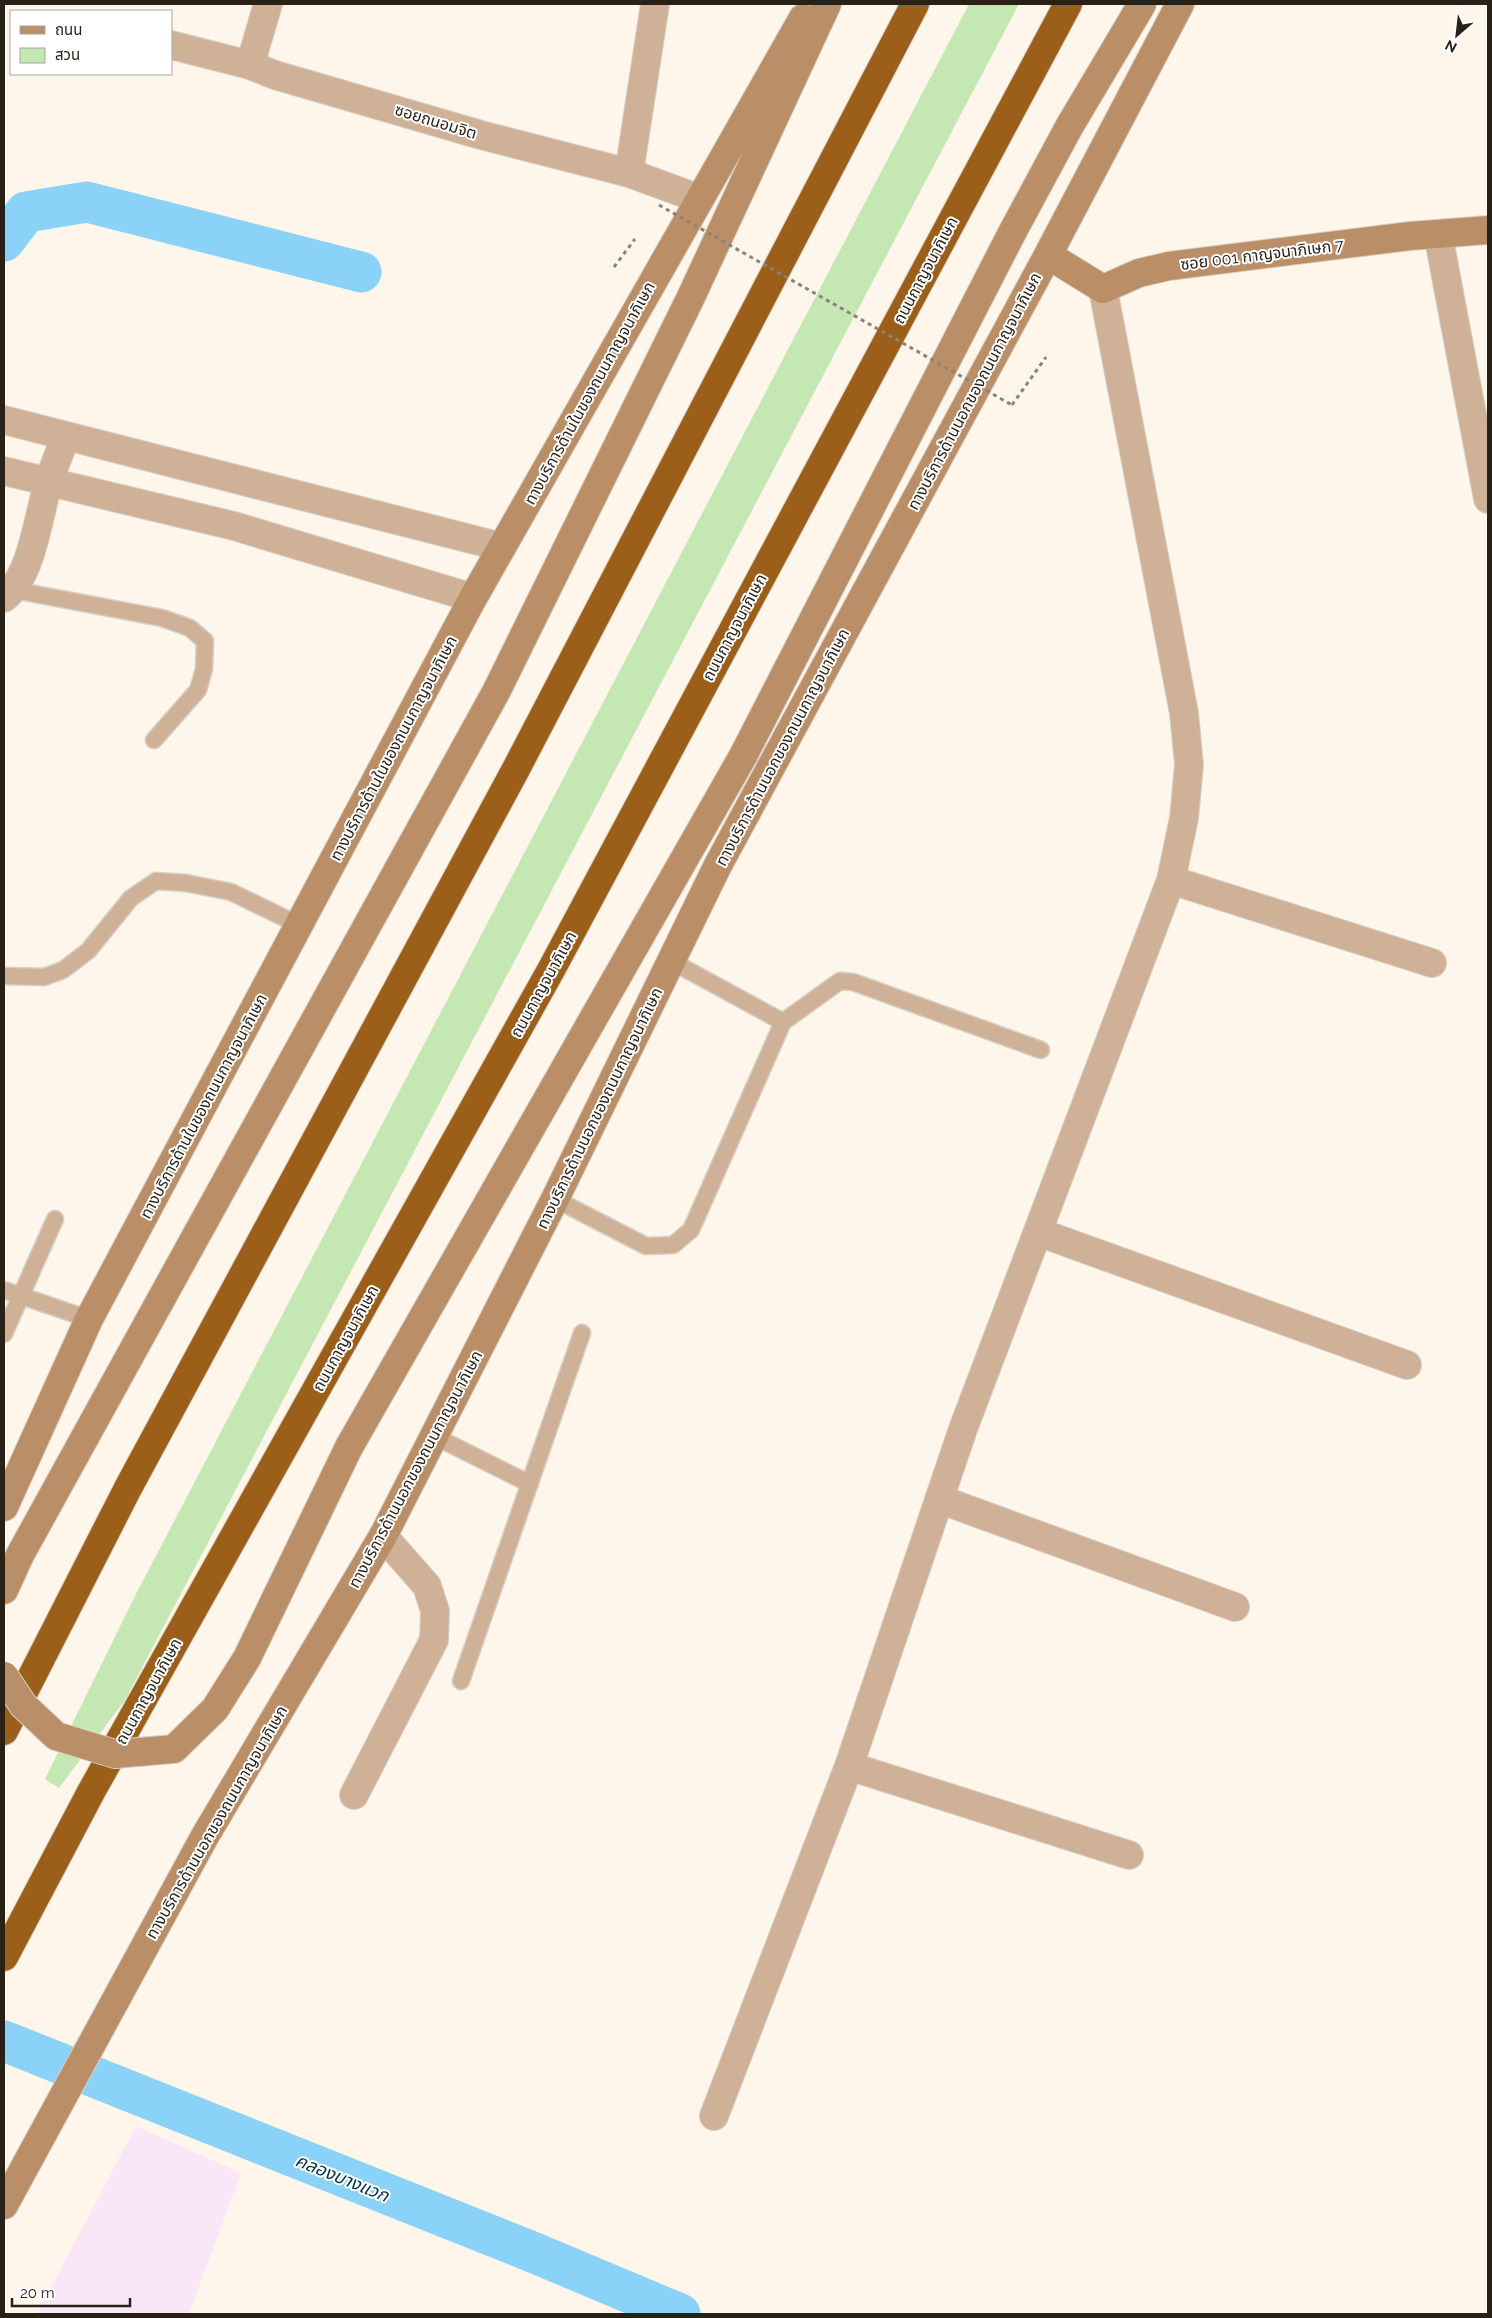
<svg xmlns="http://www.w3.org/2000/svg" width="1492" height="2318" font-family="Raleway,'Noto Sans Thai',sans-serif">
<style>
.commercial{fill:#f9e7f8}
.green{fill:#c5e7b3}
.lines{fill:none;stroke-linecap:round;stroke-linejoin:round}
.canal{stroke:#8bd2f8;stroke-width:41}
.lane-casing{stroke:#d8d0c5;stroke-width:19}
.street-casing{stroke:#d8d0c5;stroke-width:30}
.secondary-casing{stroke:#d8d0c5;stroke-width:30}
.highway-casing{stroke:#d8d0c5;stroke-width:30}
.path{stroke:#8b8378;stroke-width:3;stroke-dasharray:4 4;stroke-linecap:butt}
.lane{stroke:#cfb197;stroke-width:16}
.street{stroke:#cfb197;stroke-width:28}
.secondary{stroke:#ba8f67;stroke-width:28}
.highway{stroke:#9b5f1a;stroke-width:28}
.secondary-bridge-casing{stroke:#d8d0c5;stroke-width:30;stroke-linecap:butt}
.path-bridge{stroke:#8b8378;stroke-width:3;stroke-dasharray:4 4;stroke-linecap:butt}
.secondary-bridge{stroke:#ba8f67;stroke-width:28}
.labels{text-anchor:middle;stroke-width:4;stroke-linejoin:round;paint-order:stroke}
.street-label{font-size:16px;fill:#292116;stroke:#fff}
.water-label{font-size:18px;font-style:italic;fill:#053144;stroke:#fff}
</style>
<rect width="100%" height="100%" fill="#fff6eb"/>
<path class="commercial" d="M136,2126L241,2173L189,2314H37Z"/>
<path class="green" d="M969,4H1019L125,1700L59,1788L45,1779L137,1592Z"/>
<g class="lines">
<path class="canal" d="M4,241L26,212L87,202L361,272
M4,2041L530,2251L680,2314"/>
<defs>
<path id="lane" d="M14,590L162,618L190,628L205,641L204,669L198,690L154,740
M4,976L44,977L63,970L88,951L131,898L156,881L186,883L231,892L299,925
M783,1022L840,981L853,982L1041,1050
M555,1199L646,1246L673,1245L691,1230L783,1022L671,961
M4,1290L89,1319
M4,1334L55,1219
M434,1436L530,1484
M461,1681L582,1333"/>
<path id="street" d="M171,45L250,65L275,75L481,135L629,173L700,199
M250,65L268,4
M629,173L655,4
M1438,234L1488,499
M4,420L502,547
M4,471L234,526L473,598
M4,598C32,576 38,517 48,484C53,468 60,452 66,436
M1171,880L1432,963
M1038,1232L1407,1365
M939,1499L1235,1607
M849,1766L1129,1855
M354,1795L434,1640L435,1611L427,1586L383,1536
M714,2116L849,1766L963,1429L1171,880L1184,818L1189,765L1184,713L1103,289"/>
<path id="secondary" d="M1048,255L1103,289L1139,273L1169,266L1410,236L1488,230
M743,756L1013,231L1069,127L1142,4
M4,1507L89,1319L473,598L803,18
M4,1590L20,1555L496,692L690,299L827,4
M4,2205L205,1836L383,1536L555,1199L717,867L1048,255L1180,4"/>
<path id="highway" d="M4,1731L128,1488L516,769L915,4
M4,1957L91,1792L551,970L1068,4"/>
</defs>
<use href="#lane" class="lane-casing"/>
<use href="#street" class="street-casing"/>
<use href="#secondary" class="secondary-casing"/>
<use href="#highway" class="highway-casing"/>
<path class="path" d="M614,267L635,239
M1012,405L1046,357"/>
<use href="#lane" class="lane"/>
<use href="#street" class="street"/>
<use href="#secondary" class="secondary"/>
<use href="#highway" class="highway"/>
<defs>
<path id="secondary-bridge" d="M4,1676L23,1705L56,1736L115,1754L174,1749L215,1709L247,1658L349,1447L743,756"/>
</defs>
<use href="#secondary-bridge" class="secondary-bridge-casing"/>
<path class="path-bridge" d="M659,205L1012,405"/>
<use href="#secondary-bridge" class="secondary-bridge"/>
</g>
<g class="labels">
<g class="street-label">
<text transform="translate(436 121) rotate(17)" y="6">ซอยถนอมจิต</text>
<text transform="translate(1262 254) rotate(-7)" y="6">ซอย 001 กาญจนาภิเษก 7</text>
<text transform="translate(925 270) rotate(-62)" y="6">ถนนกาญจนาภิเษก</text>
<text transform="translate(974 391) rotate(-62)" y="6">ทางบริการด้านนอกของถนนกาญจนาภิเษก</text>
<text transform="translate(589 393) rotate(-61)" y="6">ทางบริการด้านในของถนนกาญจนาภิเษก</text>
<text transform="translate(734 627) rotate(-62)" y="6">ถนนกาญจนาภิเษก</text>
<text transform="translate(782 747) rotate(-62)" y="6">ทางบริการด้านนอกของถนนกาญจนาภิเษก</text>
<text transform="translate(393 748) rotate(-62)" y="6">ทางบริการด้านในของถนนกาญจนาภิเษก</text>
<text transform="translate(543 984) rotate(-61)" y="6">ถนนกาญจนาภิเษก</text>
<text transform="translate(203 1106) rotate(-62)" y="6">ทางบริการด้านในของถนนกาญจนาภิเษก</text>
<text transform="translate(599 1108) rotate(-64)" y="6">ทางบริการด้านนอกของถนนกาญจนาภิเษก</text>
<text transform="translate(345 1338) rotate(-61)" y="6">ถนนกาญจนาภิเษก</text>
<text transform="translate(415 1469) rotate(-62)" y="6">ทางบริการด้านนอกของถนนกาญจนาภิเษก</text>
<text transform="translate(148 1691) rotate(-61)" y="6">ถนนกาญจนาภิเษก</text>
<text transform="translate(216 1822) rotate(-60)" y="6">ทางบริการด้านนอกของถนนกาญจนาภิเษก</text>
</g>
<g class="water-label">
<text transform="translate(342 2178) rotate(22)" y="6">คลองบางแวก</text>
</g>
</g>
<rect width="1492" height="2318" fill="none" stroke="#292116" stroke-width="10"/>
<rect x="10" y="10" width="162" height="65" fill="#ffffff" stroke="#a9a6a2"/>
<rect x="20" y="26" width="25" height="8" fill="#ba8f67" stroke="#a9a6a2"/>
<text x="55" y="35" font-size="15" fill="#292116">ถนน</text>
<rect x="20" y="48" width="25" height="15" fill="#c5e7b3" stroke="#a9a6a2"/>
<text x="55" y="60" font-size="15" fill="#292116">สวน</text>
<g transform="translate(1457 35) rotate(208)" stroke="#ffffff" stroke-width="4" paint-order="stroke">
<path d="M0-4L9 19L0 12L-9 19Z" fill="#292116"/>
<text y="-8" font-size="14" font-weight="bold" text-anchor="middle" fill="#292116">N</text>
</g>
<path d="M12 2298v8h118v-8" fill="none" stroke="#292116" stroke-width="2.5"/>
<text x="20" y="2298" font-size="15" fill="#292116" stroke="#ffffff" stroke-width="4" paint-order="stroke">20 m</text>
</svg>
